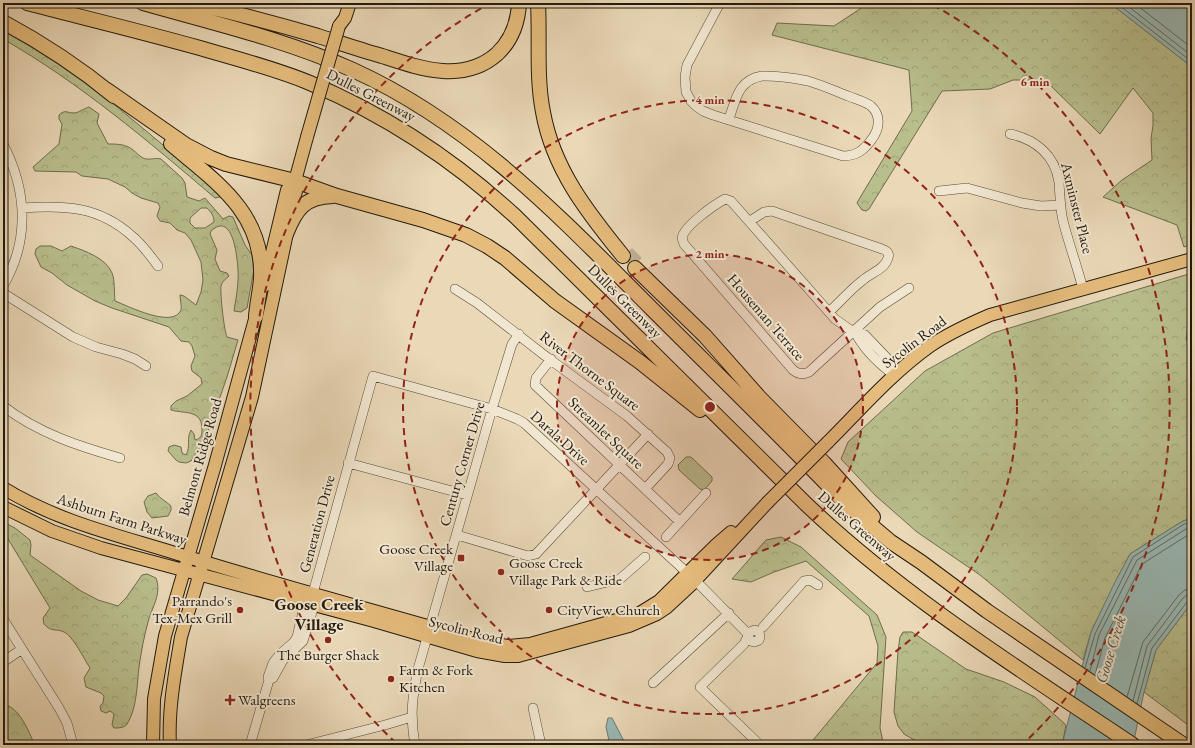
<svg xmlns="http://www.w3.org/2000/svg" width="1195" height="748" font-family="'EB Garamond',serif">
<style>
.forest{fill:url(#forest-crowns);stroke:#6e6c4e;fill-rule:evenodd}
.garden{fill:#b9be8d;stroke:#6e6c4e}
.water{fill:#99b9b5;stroke:#6a7972}
.lines{fill:none;stroke-linecap:round;stroke-linejoin:round}
.shore{stroke:#5e6a62;stroke-width:1}
.highway-tunnel{stroke:#c2b295;stroke-width:14;stroke-dasharray:14 7;stroke-linecap:butt}
.minor-casing{stroke:#554a38;stroke-width:10}
.major-casing{stroke:#231a0e;stroke-width:14}
.highway-casing{stroke:#231a0e;stroke-width:16}
.minor{stroke:#f1e6d0;stroke-width:9}
.major{stroke:#e5bc7c;stroke-width:12}
.highway{stroke:#e5bc7c;stroke-width:14}
.major-bridge-casing{stroke:#231a0e;stroke-width:14;stroke-linecap:butt}
.major-bridge{stroke:#e5bc7c;stroke-width:12}
.ring{fill:none;stroke:#8f2418;stroke-width:2;stroke-dasharray:7 5}
.poi-dot{fill:#8f2418;stroke:#f1e6d0;stroke-width:1.5}
.labels{text-anchor:middle;stroke-width:4;stroke-linejoin:round;paint-order:stroke}
.street-label{font-size:15px;fill:#231a0e;stroke:#f1e6d0}
.poi-label{font-size:15px;fill:#231a0e;stroke:#f1e6d0;text-anchor:start}
.water-label{font-size:16px;font-style:italic;fill:#4c5248;stroke:#f1e6d0}
.quarter-label{font-size:17px;font-weight:bold;fill:#231a0e;stroke:#f1e6d0}
.centre{fill:#8f2418;stroke:#f1e6d0;stroke-width:2}
.ring-label{font-size:12px;text-anchor:middle;font-weight:bold;fill:#8f2418;stroke:#f1e6d0;stroke-width:4;stroke-linejoin:round;paint-order:stroke}
</style>
<defs>
<pattern id="forest-crowns" width="20" height="18" patternUnits="userSpaceOnUse"><rect width="20" height="18" fill="#b9be8d"/><path d="M2 6a3 3 0 1 1 6 0M12 15a3 3 0 1 1 6 0" fill="none" stroke="#9fa378"/></pattern>
</defs>
<rect width="100%" height="100%" fill="#ead8b7"/>
<filter id="stains"><feTurbulence type="fractalNoise" baseFrequency=".005" numOctaves="4"/><feColorMatrix values="0 0 0 0 .2 0 0 0 0 .09 0 0 0 0 .02 0 0 0 .5 -.17"/></filter>
<radialGradient id="worn" r=".72"><stop offset=".6" stop-color="#630" stop-opacity="0"/><stop offset="1" stop-color="#630" stop-opacity=".3"/></radialGradient>
<path class="forest" d="M864,3H1114L1115,7L1192,67V244L1184,247L1177,225L1103,197L1122,180L1152,160L1151,139L1153,125V113L1133,88L1100,134L1050,85L1036,80H1013L990,89L942,91L869,209L866,211L862,210L857,203L858,201L912,111L909,70L772,35L777,23L834,26L863,7Z
M3,28L68,66L163,145L215,190L220,197L215,198C148,141 80,83 3,39Z
M89,107L99,114L97,123L108,144C117,144 126,144 133,150C136,152 139,156 143,158C150,161 155,157 161,159L182,178L185,183L187,197L199,201L205,198L223,219L229,216L233,217L245,245L252,255L254,269L247,308L241,312L234,311C236,298 239,283 238,270C237,256 233,211 211,231L210,234L217,250L215,259L220,271L227,273L229,276C226,279 222,281 221,286C220,294 224,330 227,337L238,340L227,377L204,443L196,453L191,461L186,463L179,462L176,460L168,451L169,447L174,445L181,447L182,453L186,455C191,446 186,439 191,430L194,434L195,440C200,439 202,436 202,431C203,409 185,414 171,410V406L176,401L187,396L202,384L201,378L192,371L191,366L195,356L192,346L189,342L181,341L169,327L112,308L95,301L67,285L52,273L41,267L35,254L36,249L40,246H51L62,251L71,246C85,251 106,258 112,273C115,280 114,292 115,301C128,306 173,329 181,310C182,306 180,300 180,295L184,296L196,305L201,292L203,280L201,262L191,240L185,233L177,230L170,223L160,221L157,216L160,207L158,203L141,198L132,193L125,187L108,179L82,176L76,172L35,171L33,167L59,144L62,124L59,119V115C65,109 67,113 74,113C78,113 85,108 89,107ZM201,208H207C211,212 214,216 214,222L205,228H195L190,223V218Z
M1192,273V321L1188,326L1186,340L1192,345V518L1183,521L1130,554L1091,632L1083,660L980,575L917,532L876,496L841,459L848,442L925,371L993,333Z
M156,493C160,499 166,501 171,506V510L168,516L152,518L147,512L144,502L148,496Z
M3,522L15,528L30,540L31,545L30,555L81,591L98,600L118,606L126,598L142,575L147,574L156,578C162,594 152,607 148,622C144,637 141,652 139,667C137,684 137,709 127,724C125,728 118,728 114,728L112,725L114,714L110,711L106,713L101,711L100,706L103,703L104,696L101,693L86,687L84,678L90,668C84,659 73,636 64,632C56,628 52,633 44,624L43,618L50,608L5,534L3,532Z
M781,537L801,547L877,615L886,637L880,728L883,742L886,745H809L877,663L878,646L869,616L806,561L774,572L751,582L732,579L766,540Z
M1192,602V728L1144,692L1156,650Z
M903,632H912L966,669L1004,682L1035,697L1066,725L1062,745H928L916,741L904,734L898,726L894,712L898,651L900,637Z
M7,705C22,712 28,731 35,745H10L3,743C3,731 0,716 7,705Z"/>
<path class="garden" d="M686,457H691L712,477V481L704,490L700,489L679,470L678,465Z"/>
<path class="water" d="M1114,3H1192V67L1115,7Z
M1192,518V602L1156,650L1144,692L1133,745H1062L1091,632L1115,582L1130,554L1183,521Z
M608,718H612L626,745H610L606,727Z"/>
<g class="lines">
<path class="shore" d="M1118,3L1119,5L1192,62
M1124,3L1192,56
M1134,3L1192,48
M1085,668L1095,634L1133,557L1184,524L1192,523
M1090,671L1099,635L1137,560L1186,529L1192,528
M1095,675L1105,638L1142,564L1188,535L1192,534
M1127,697L1143,642L1179,595L1185,590L1192,589
M1133,701L1147,646L1183,598L1187,595H1192
M1137,704L1152,648L1187,602L1192,600"/>
<path class="highway-tunnel" d="M627,253L638,264"/>
<defs>
<path id="minor" d="M720,3L687,65L685,77L686,92L691,101L696,106L703,111L713,115L843,156C857,156 864,150 872,139C880,128 881,115 871,106C865,101 855,99 848,96C835,91 822,85 808,81C794,78 777,76 762,76C738,80 736,99 729,119
M1010,134C1035,139 1055,155 1059,182C1060,195 1060,208 1063,221C1069,244 1077,266 1083,289
M3,144C27,190 30,240 3,286
M939,191L967,188L1022,203L1041,206L1061,205
M22,208C64,205 99,206 132,236C142,244 150,255 158,266
M750,221L764,212L772,211L882,249C886,250 890,253 888,258C885,269 871,273 863,280C851,289 840,302 829,312
M455,289L477,303L548,358L627,416L667,452L670,458L668,464L645,489
M3,293L73,337L96,347L122,354L135,359L146,366
M854,330C863,349 878,363 894,375L887,358L865,335L849,329L835,319L731,201L725,199C714,205 684,226 682,238L684,244L793,370C798,374 803,375 809,372L880,307L909,288
M551,359L536,378L535,385L680,522
M3,406C38,433 78,446 120,458
M348,463L467,495
M457,535L528,556L536,554L648,434
M666,537L706,493
M587,587L620,579L645,557
M313,593L373,376L492,409L517,419L524,423L695,580L748,634
M3,619L59,708L67,723L73,745
M763,627L804,581L810,580L818,585
M748,637L751,641L754,642L759,640L760,637L759,632L755,630L750,632L744,644L700,687L760,745
M3,662L22,649
M269,680L273,678L283,660L303,641L314,606
M653,683L729,613
M533,708L541,745
M250,745L269,680L268,677L273,663L280,654L294,642L297,637L305,603
M306,745L385,725L412,717
M415,745C410,716 412,697 418,669L492,409L512,344L519,334"/>
<path id="major" d="M339,26L345,18L350,3
M264,286L287,190L295,181L307,137
M828,442C861,409 892,373 930,346C949,333 969,324 990,315L1192,259
M3,488C59,522 117,535 178,554C278,585 380,612 480,641L507,646L530,644L638,614L659,601L717,544L731,532
M3,507L52,531L101,548L374,621L477,651L505,656H518L629,626L657,614L666,608L693,583L767,503
M153,745L154,699L165,636L215,465L258,308
M170,745C168,709 175,673 181,637L252,397L296,191L295,181"/>
<path id="highway" d="M27,3C85,18 143,32 200,48C237,59 274,68 310,83C386,115 454,160 515,216L807,505C905,598 1021,670 1133,745
M143,3C214,23 286,40 353,70C474,125 561,218 652,309C717,374 783,438 846,504L891,542L921,562L987,611L1184,745
M193,3C235,13 277,24 318,36C340,43 361,50 382,56C419,68 463,84 497,54C511,41 518,23 519,3
M538,3C540,39 536,77 543,112C553,169 588,213 623,256
M3,22C42,43 80,68 114,96
M107,90L186,145L211,158L226,164L295,181L337,196L423,220L466,235L487,246L505,258L555,301L640,362L700,410
M171,144C216,182 264,213 261,279C260,291 257,304 256,316
M286,234C296,209 304,197 333,196
M635,268L705,336L759,397L824,463L873,517"/>
</defs>
<use href="#minor" class="minor-casing"/>
<use href="#major" class="major-casing"/>
<use href="#highway" class="highway-casing"/>
<use href="#minor" class="minor"/>
<use href="#major" class="major"/>
<use href="#highway" class="highway"/>
<defs>
<path id="major-bridge" d="M307,137L339,26
M767,503L828,442"/>
</defs>
<use href="#major-bridge" class="major-bridge-casing"/>
<use href="#major-bridge" class="major-bridge"/>
</g>
<circle cx="710" cy="407" r="153" fill="#8f2418" fill-opacity=".12"/>
<g class="ring">
<circle cx="710" cy="407" r="153"/>
<circle cx="710" cy="407" r="307"/>
<path d="M396 743A460 460 0 0 1 487 5M933 5A460 460 0 0 1 1024 743"/>
</g>
<g class="poi-dot">
<rect x="457" y="554" width="8" height="8" rx="2"/>
<circle cx="501" cy="572" r="4"/>
<circle cx="240" cy="610" r="4"/>
<circle cx="549" cy="610" r="4"/>
<circle cx="328" cy="640" r="4"/>
<circle cx="391" cy="679" r="4"/>
<path d="M228 694h4v4h4v4h-4v4h-4v-4h-4v-4h4z"/>
</g>
<g class="labels">
<g class="street-label">
<text transform="translate(371 95) rotate(27)" y="5">Dulles Greenway</text>
<text transform="translate(1077 208) rotate(76)" y="5">Axminster Place</text>
<text transform="translate(625 301) rotate(45)" y="5">Dulles Greenway</text>
<text transform="translate(766 317) rotate(49)" y="5">Houseman Terrace</text>
<text transform="translate(914 342) rotate(-37)" y="5">Sycolin Road</text>
<text transform="translate(590 371) rotate(37)" y="5">River Thorne Square</text>
<text transform="translate(606 433) rotate(43)" y="5">Streamlet Square</text>
<text transform="translate(560 438) rotate(42)" y="5">Darala Drive</text>
<text transform="translate(200 457) rotate(-74)" y="5">Belmont Ridge Road</text>
<text transform="translate(462 464) rotate(-74)" y="5">Century Corner Drive</text>
<text transform="translate(122 519) rotate(18)" y="5">Ashburn Farm Parkway</text>
<text transform="translate(317 524) rotate(-75)" y="5">Generation Drive</text>
<text transform="translate(857 526) rotate(41)" y="5">Dulles Greenway</text>
<text transform="translate(466 630) rotate(14)" y="5">Sycolin Road</text>
</g>
<g class="poi-label">
<text x="453" y="554" text-anchor="end">Goose Creek<tspan x="453" dy="17">Village</tspan></text>
<text x="509" y="568">Goose Creek<tspan x="509" dy="17">Village Park &amp; Ride</tspan></text>
<text x="232" y="606" text-anchor="end">Parrando's<tspan x="232" dy="17">Tex-Mex Grill</tspan></text>
<text x="557" y="615">CityView Church</text>
<text x="328" y="660" text-anchor="middle">The Burger Shack</text>
<text x="399" y="675">Farm &amp; Fork<tspan x="399" dy="17">Kitchen</tspan></text>
<text x="238" y="705">Walgreens</text>
</g>
<g class="water-label">
<text transform="translate(1110 649) rotate(-73)" y="6">Goose Creek</text>
</g>
<g class="quarter-label">
<text x="319" y="610">Goose Creek<tspan x="319" dy="20">Village</tspan></text>
</g>
</g>
<circle cx="710" cy="407" r="6" class="centre"/>
<g class="ring-label">
<text x="1035" y="86">6 min</text>
<text x="710" y="104">4 min</text>
<text x="710" y="258">2 min</text>
</g>
<rect width="1195" height="748" fill="none" stroke="#ead8b7" stroke-width="16"/>
<rect x="4" y="4" width="1187" height="740" fill="none" stroke="#231a0e" stroke-width="2"/>
<rect x="8" y="8" width="1179" height="732" fill="none" stroke="#231a0e"/>
<rect width="100%" height="100%" filter="url(#stains)"/>
<rect width="100%" height="100%" fill="url(#worn)"/>
</svg>
